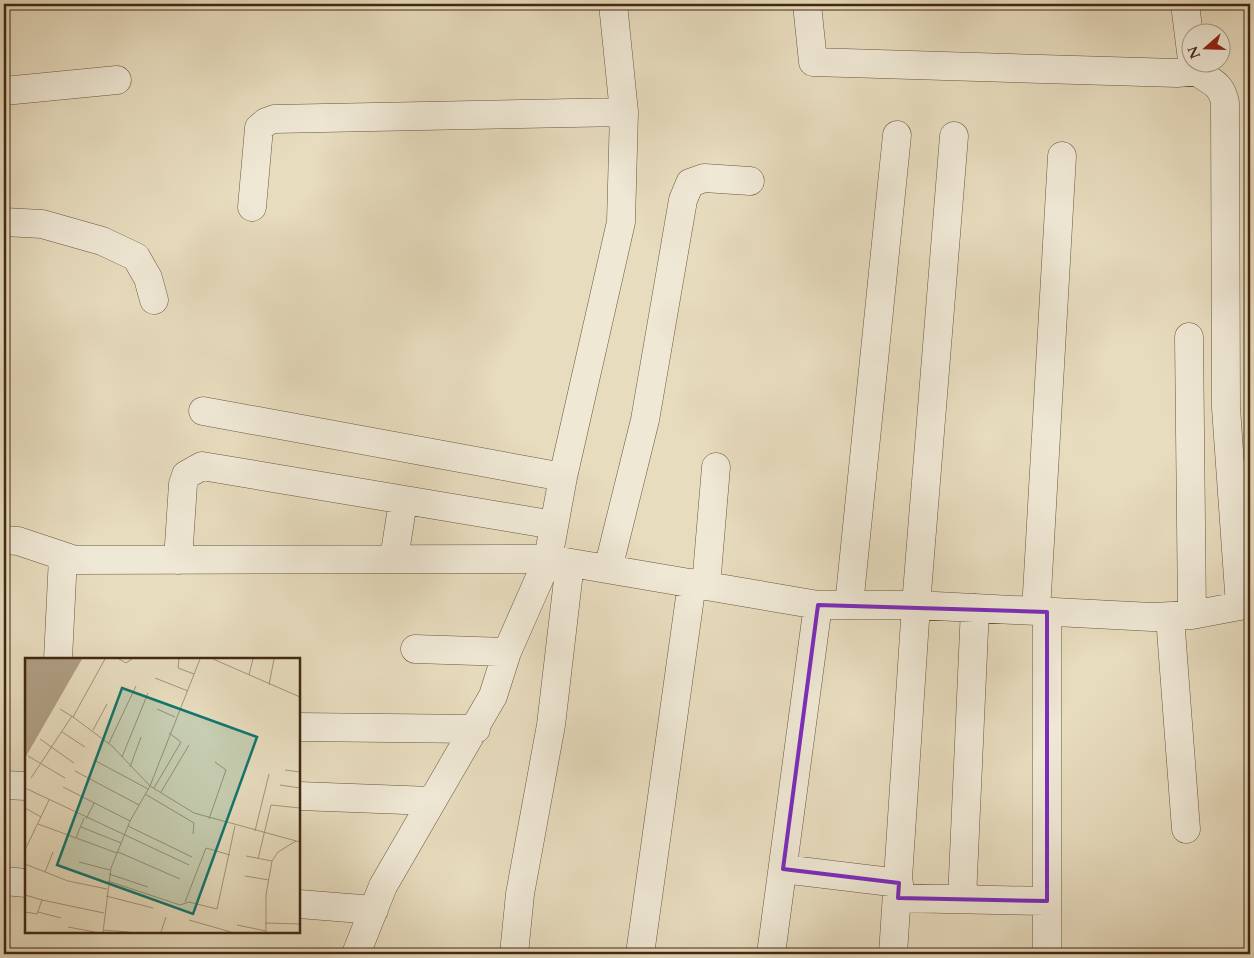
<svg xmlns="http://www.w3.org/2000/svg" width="1254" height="958" font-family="Cardo,serif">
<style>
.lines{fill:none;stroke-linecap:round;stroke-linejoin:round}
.minor-casing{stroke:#6b553e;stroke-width:29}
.minor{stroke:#efe8d5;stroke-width:28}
.marked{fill:none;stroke:#7b2cbf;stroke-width:4;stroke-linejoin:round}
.inset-road{fill:none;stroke:#a5947a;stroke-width:1}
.view{fill:#0f766e;fill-opacity:0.15;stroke:#0f766e;stroke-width:2.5}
.inset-edge{fill:none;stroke:#422813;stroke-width:2.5}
</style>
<rect width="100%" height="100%" fill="#e7dcbe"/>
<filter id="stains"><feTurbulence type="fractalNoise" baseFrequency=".004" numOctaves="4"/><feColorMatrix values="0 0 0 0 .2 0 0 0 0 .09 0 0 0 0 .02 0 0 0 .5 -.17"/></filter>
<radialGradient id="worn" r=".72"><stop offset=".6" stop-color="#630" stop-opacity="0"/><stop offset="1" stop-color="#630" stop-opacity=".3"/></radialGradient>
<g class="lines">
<defs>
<path id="minor" d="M807,4L813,62L1177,73L1197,71
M1185,4L1192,60
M1192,62C1202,84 1220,76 1225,103L1226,408L1240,606
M4,91L117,80
M252,207L259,128L266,122L274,119L624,112
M4,222L42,224L102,241L136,257L148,278L154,300
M1189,337L1192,615
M203,411L563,477
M4,540L18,541L75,560L548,559L818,605H916L1152,617L1192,615L1250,604
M394,559L403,501
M178,560L183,484L186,475L202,466L554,525
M608,569L645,420L683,200L690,183L704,178L750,181
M706,586L716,467
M849,605L897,135
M1036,611L1062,156
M1170,617L1186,829
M415,649L507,652
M58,659L63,557
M299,727L476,729
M4,785L26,786
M299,796L432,801
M783,869L899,883
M4,881L26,883
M898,898L1047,901
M962,899L975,608
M299,904L374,910
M356,954L383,886L493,696L507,652L548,559L563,477L621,222L624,112L613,4
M514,954L520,894L551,725L570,563
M640,954L692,583
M771,954L818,605
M893,954L916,605L954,136
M1047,954V612"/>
</defs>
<use href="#minor" class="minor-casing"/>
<use href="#minor" class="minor"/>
</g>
<path class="marked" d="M818,605L1047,612V901L898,898L899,883L783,869Z"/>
<g transform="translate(25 658)">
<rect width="275" height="275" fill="#e7dcbe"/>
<path d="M0,1H57L0,100Z" fill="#af9f84"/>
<path class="inset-road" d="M80,1L48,59L87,88L125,128L169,155L275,184M94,1L101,5L107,1M154,1L153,10L169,16M188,1L275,39M224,17L228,1M130,20L163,33M244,27L249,1M35,51L48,59M132,51L150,59M68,72L82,46M37,74L60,89M15,81L49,105M84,85L111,28M3,98L40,120M97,99L123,35M69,102L123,131M105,109L116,79M260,112L275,114M50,113L114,147M6,120L47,58M255,127L275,130M38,129L105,163M0,130L164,207M129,130L156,84L144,75M136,134L164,87M120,136L169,165L168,176M0,150L16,159M61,161L69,145M184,161L201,112L190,104M13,166L92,195M103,168L167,199M56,169L96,185M230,173L244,116M51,180L59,160M0,192L24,142M93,194L155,221M221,198L247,203M233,201L246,147L275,150M54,204L85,212M0,206L43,223L82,231M20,214L28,194M84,216L123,229M220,218L244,222M83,223L155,247L164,244L192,251L210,168M0,237L17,242M81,238L128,250M160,244L181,190L205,197M0,254L12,256L17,242L79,255M13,254L36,260M164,262L206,274M240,265L275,266M212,267L241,273M43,269L70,274M78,272L104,274M78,274L86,210L105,163L125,128L175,1M136,274L141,259M241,274V237L247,203L253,194L271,183"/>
<path class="view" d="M97,30L232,79L168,256L32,207Z"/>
<rect width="275" height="275" class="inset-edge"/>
</g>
<rect width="1254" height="958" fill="none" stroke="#e7dcbe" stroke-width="20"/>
<rect x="5" y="5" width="1244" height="948" fill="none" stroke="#422813" stroke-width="2.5"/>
<rect x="10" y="10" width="1234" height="938" fill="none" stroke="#422813"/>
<g transform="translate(1206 48) rotate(250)"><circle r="24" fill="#efe8d5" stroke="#aa9b87"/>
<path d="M0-4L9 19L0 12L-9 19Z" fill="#8f2418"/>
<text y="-8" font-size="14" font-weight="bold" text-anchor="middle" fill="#422813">N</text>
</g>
<rect width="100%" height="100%" filter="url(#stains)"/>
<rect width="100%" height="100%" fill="url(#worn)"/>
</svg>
